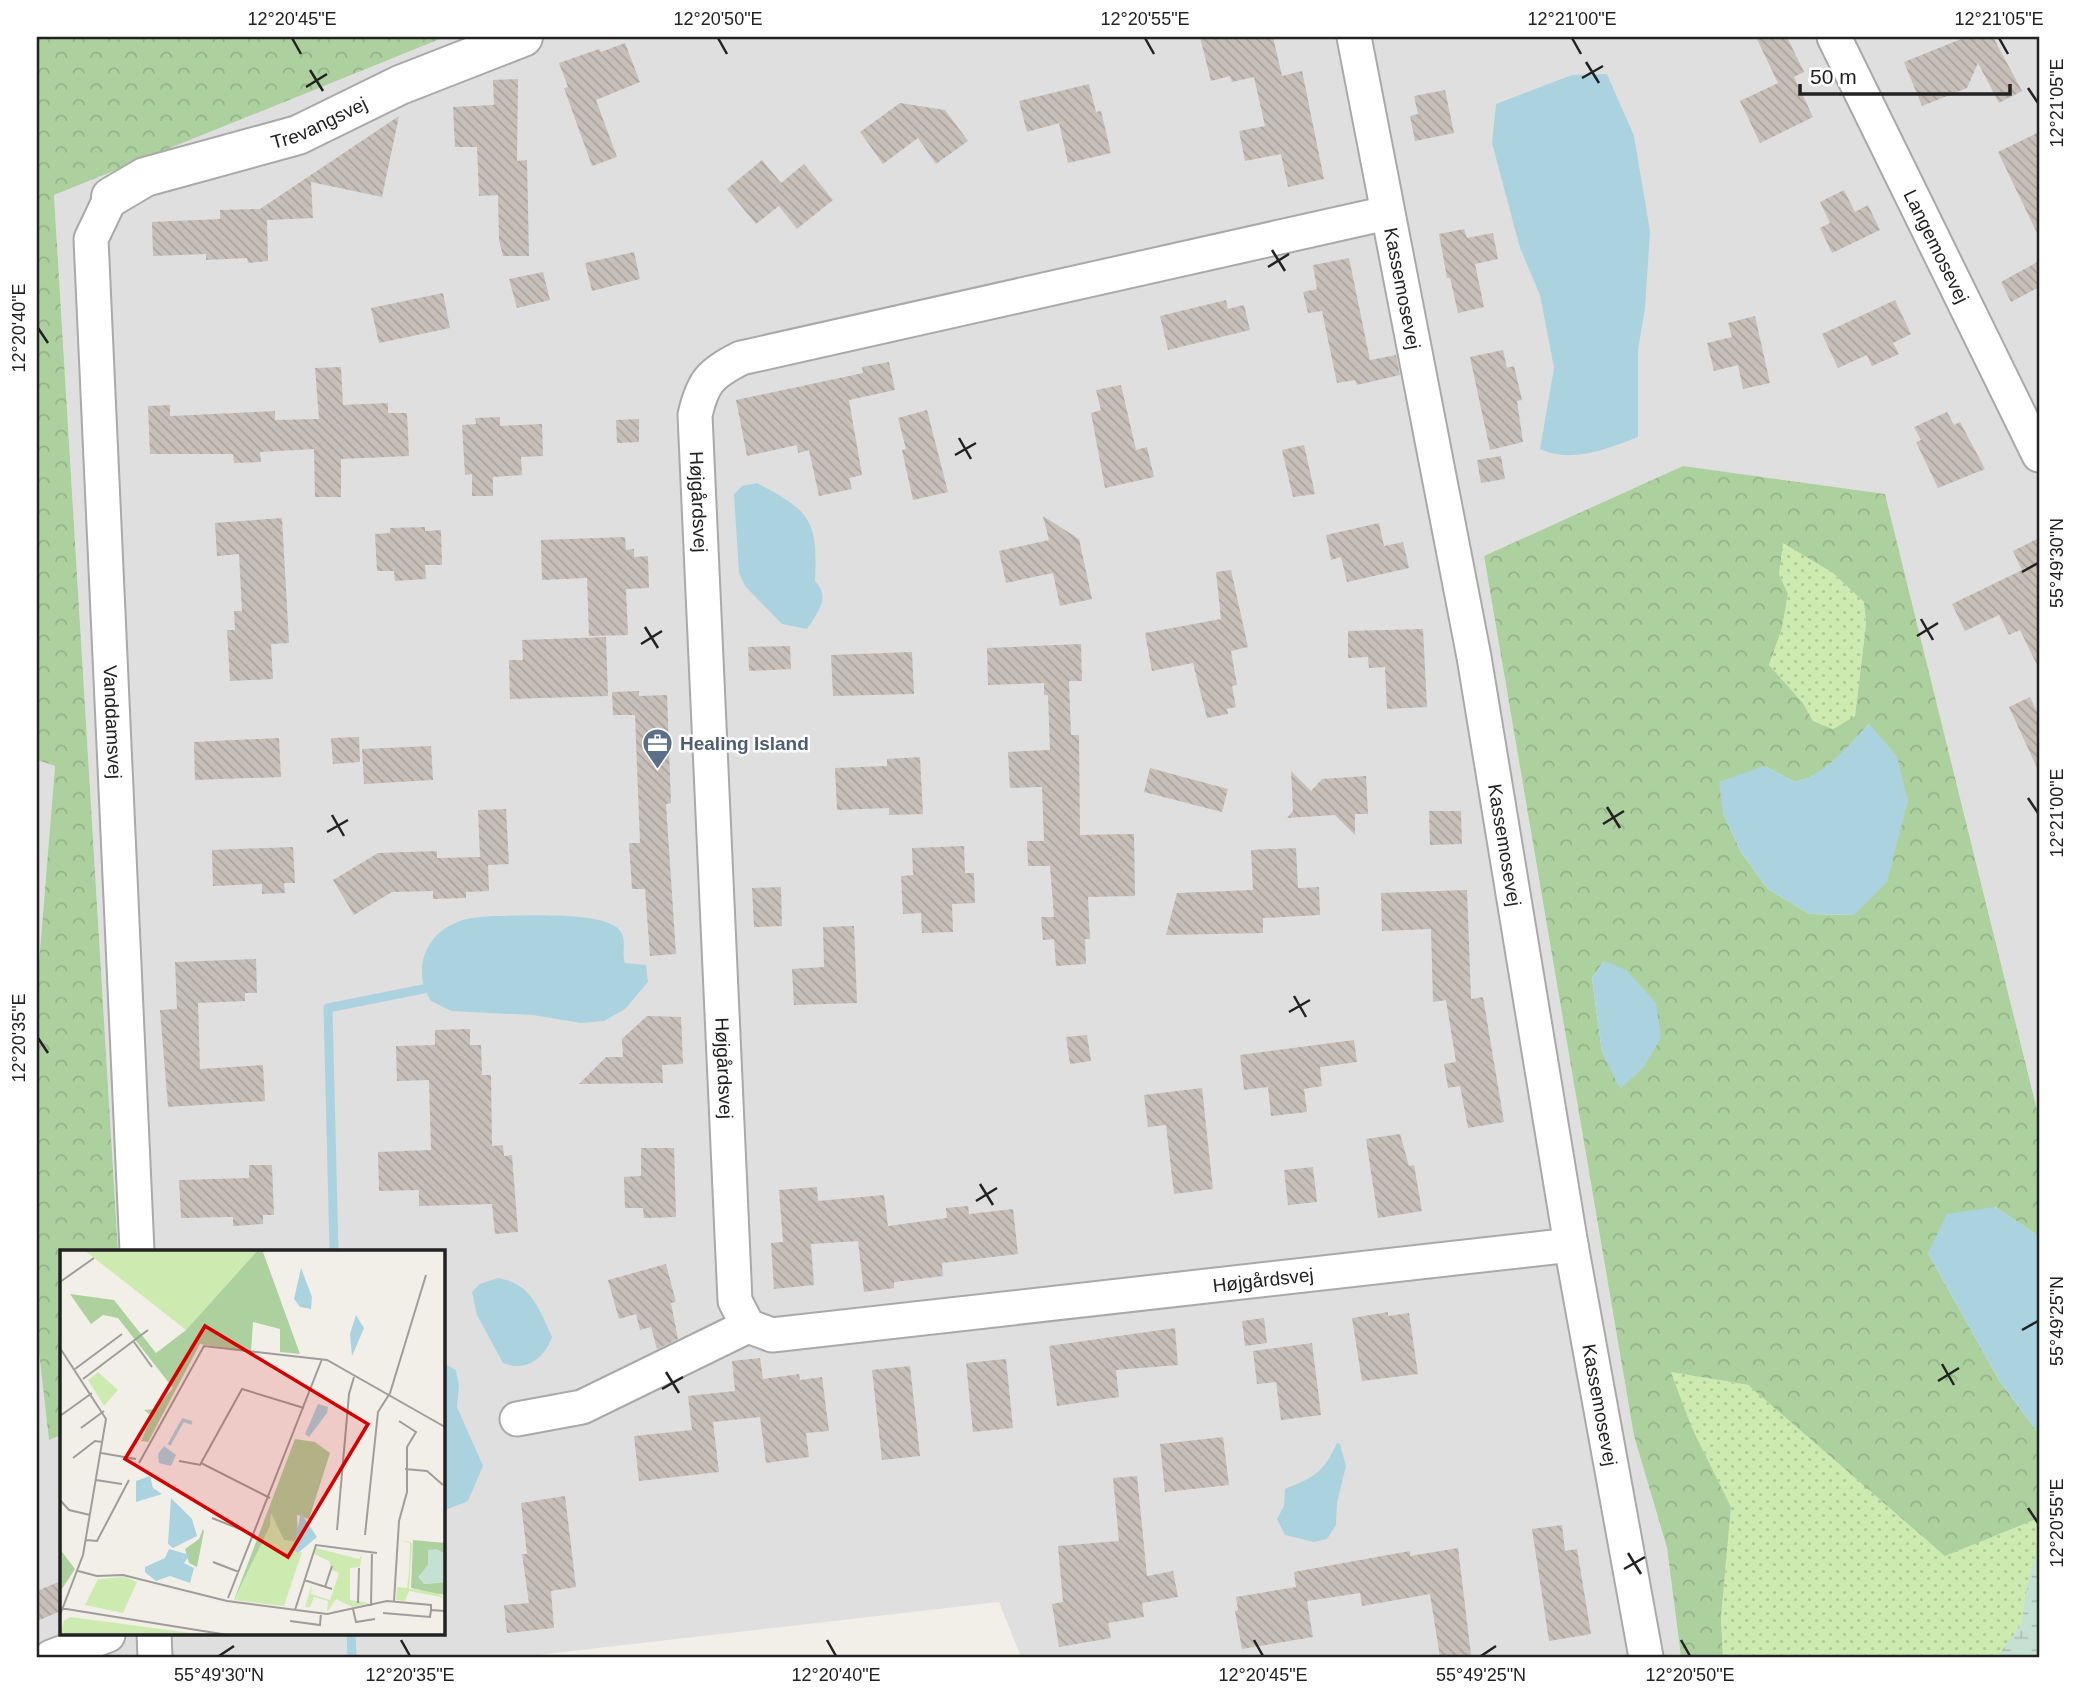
<svg xmlns="http://www.w3.org/2000/svg" width="2076" height="1694" font-family="Helvetica,sans-serif">
<style>
.residential{fill:#e0dfdf}
.grass{fill:url(#grass-dots)}
.forest{fill:url(#forest-crowns);fill-rule:evenodd}
.wetland{fill:url(#wetland-marsh)}
.water{fill:#aad3df}
.lines{fill:none;stroke-linecap:round;stroke-linejoin:round}
.stream{stroke:#aad3df;stroke-width:9}
.building{fill:url(#building-back-hatch)}
.minor-casing{stroke:#a9a9a9;stroke-width:37}
.tertiary-casing{stroke:#a9a9a9;stroke-width:42}
.minor{stroke:#fff;stroke-width:33}
.tertiary{stroke:#fff;stroke-width:38}
.ticks{fill:none;stroke:#222;stroke-width:2.5}
.labels{text-anchor:middle;stroke-width:5;stroke-linejoin:round;paint-order:stroke}
.street-label{font-size:19px;fill:#222;stroke:#fff}
.service-label{font-size:19px;font-weight:bold;fill:#4e5e75;stroke:#fff;text-anchor:start}
.inset-river{fill:none;stroke:#aad3df;stroke-width:3.5}
.inset-road{fill:none;stroke:#9f9d99;stroke-width:2}
.view{fill:#d40000;fill-opacity:0.15;stroke:#d40000;stroke-width:3.5}
.inset-edge{fill:none;stroke:#222;stroke-width:3.5}
.neatline{fill:none;stroke:#222;stroke-width:2.5}
.ticks-label{font-size:18px;text-anchor:middle;fill:#222}
</style>
<defs>
<pattern id="grass-dots" width="8" height="8" patternUnits="userSpaceOnUse" patternTransform="scale(1.75)"><rect width="8" height="8" fill="#cdebb0"/><path d="M2 2h.1M6 6h.1" fill="none" stroke="#b0c997" stroke-width="1.8" stroke-linecap="round"/></pattern>
<pattern id="forest-crowns" width="20" height="18" patternUnits="userSpaceOnUse" patternTransform="scale(1.75)"><rect width="20" height="18" fill="#add19e"/><path d="M2 6a3 3 0 1 1 6 0M12 15a3 3 0 1 1 6 0" fill="none" stroke="#95b388"/></pattern>
<pattern id="wetland-marsh" width="20" height="14" patternUnits="userSpaceOnUse" patternTransform="scale(1.75)"><rect width="20" height="14" fill="#c6e0d4"/><path d="M1 5h8M5 5V1M11 12h8M15 12V8" fill="none" stroke="#aac0b6"/></pattern>
<pattern id="building-back-hatch" width="6" height="6" patternUnits="userSpaceOnUse" patternTransform="scale(1.75)"><rect width="6" height="6" fill="#c7bfb8"/><path d="M-1 5l2 2M0 0l6 6M5-1l2 2" fill="none" stroke="#aba49e"/></pattern>
</defs>
<rect width="100%" height="100%" fill="#f2efe9"/>
<path class="residential" d="M445,37H2039V1118L1885,494L1484,556L1634,1436L1667,1548L1681,1657H1021L999,1602L519,1657H37V1335L49,1439L61,1435V1633H443V1251H118L54,194Z
M37,760L55,766L37,987Z"/>
<path class="grass" d="M1782,542L1833,573L1864,602L1866,624L1855,716L1833,729L1813,721L1803,703L1769,665L1782,628L1788,594L1779,574Z
M1671,1372L1748,1385L1945,1555L2039,1518V1657H1723L1721,1618L1731,1507L1692,1428Z"/>
<path class="forest" d="M37,37H445L54,195L118,1251H61V1435L49,1440L37,1335V987L55,766L37,760Z
M1683,466L1885,494L2039,1118V1236L1995,1207L1928,1253L1999,1380L2039,1434V1518L1945,1556L1748,1385L1671,1372L1692,1428L1731,1507L1721,1618L1723,1657H1681L1667,1548L1634,1436L1484,556ZM1783,543L1833,573L1864,602L1866,624L1855,716L1833,729L1813,721L1803,703L1769,665L1782,628L1788,594L1779,574ZM1869,724L1854,915L1810,914L1768,889L1741,852L1723,813L1764,766L1795,782C1827,774 1847,748 1869,724ZM1604,961L1602,1052L1592,978Z"/>
<path class="wetland" d="M2039,1544V1657H1997L2021,1625L2027,1587Z"/>
<path class="water" d="M1607,74L1634,136L1650,231L1645,308L1638,350V437C1606,449 1572,464 1540,449L1554,368L1540,295L1520,248L1492,143L1496,104L1572,75Z
M757,483C810,511 818,519 815,581C831,598 818,611 807,629L782,624L745,586L739,573L734,494L742,486Z
M1869,724L1897,756L1908,801L1887,882L1854,915L1810,914L1768,889L1741,852L1723,813L1719,782L1764,766L1795,782C1827,774 1847,747 1869,724Z
M493,916C518,916 609,910 621,932C627,941 621,954 625,963L646,965L648,982L625,1009L604,1021L581,1023L533,1015L451,1011L431,1001C411,971 425,933 460,921C470,917 483,917 493,916Z
M1604,961L1626,970L1656,1003L1661,1038L1643,1068L1620,1089L1602,1052L1592,978Z
M1995,1207L2039,1236V1434L1999,1380L1928,1253L1947,1214Z
M498,1278C532,1284 539,1309 552,1337C544,1359 526,1372 503,1363L477,1315L472,1292L480,1284Z
M443,1363L456,1370L459,1386L457,1407L483,1466L468,1501L443,1511V1391L446,1377L443,1375Z
M1337,1443L1340,1444L1346,1466L1337,1503L1336,1525L1327,1539L1314,1542L1285,1535L1277,1519L1284,1506L1285,1489C1315,1477 1323,1473 1337,1443Z"/>
<g class="lines">
<path class="stream" d="M334,1251L328,1008L423,989
M351,1633L352,1657"/>
</g>
<path class="building" d="M1200,37H1273L1282,76L1302,71L1324,179L1288,187L1281,154L1245,161L1239,131L1265,126L1254,77L1232,82L1230,76L1211,81Z
M1756,37H1787L1804,72L1794,77L1813,117L1760,143L1740,101L1778,83Z
M1966,37H1993L2022,91L1999,103L1978,63L1967,88L1922,106L1904,62Z
M625,43L640,82L596,100L617,157L592,166L564,88L568,87L559,63L599,49L601,52Z
M518,79L517,161L527,160L529,256H503L499,240L498,195L479,196L477,147H455L453,107L494,105L493,80Z
M1089,84L1096,112L1101,111L1111,153L1068,163L1059,123L1027,132L1019,101Z
M1445,90L1454,133L1415,141L1410,116L1418,114L1414,96Z
M900,103L945,110L968,141L936,164L918,138L883,164L860,132Z
M399,116L382,197L311,182L313,218L267,220L268,261L248,263L247,258L206,260V254L153,256L152,222L220,219V210L260,209Z
M2039,132V237L1998,152Z
M762,160L781,183L804,164L833,200L797,229L779,206L756,224L727,189Z
M1844,190L1855,212L1868,205L1880,230L1832,253L1820,228L1830,223L1820,202Z
M1464,229L1467,238L1493,233L1498,259L1475,264L1484,307L1458,313L1450,278H1447L1439,234Z
M634,252L640,279L592,291L585,263Z
M1349,258L1370,360L1396,355L1400,375L1357,385L1355,380L1337,383L1322,311L1308,313L1303,292L1317,289L1313,265Z
M2039,261V287L2011,302L2001,282Z
M543,272L550,300L517,308L509,279Z
M443,293L450,328L379,343L371,308Z
M1226,300L1228,309L1244,305L1250,330L1168,350L1160,316Z
M1895,300L1911,334L1893,343L1899,354L1872,366L1867,355L1838,368L1822,334Z
M1755,316L1770,383L1743,389L1738,365L1714,371L1707,343L1732,337L1728,323Z
M1503,350L1507,368L1514,366L1522,400L1517,401L1523,442L1490,450L1470,357Z
M889,362L895,390L849,400L862,475L849,478L852,489L819,496L809,450L798,453L797,445L747,456L736,400L863,373L862,367Z
M341,367L343,405L388,403V413H407L409,456L341,459V497H315L314,449L260,452L261,462L234,463L233,454H150L148,406L170,405V416L275,411V420L319,419L315,368Z
M1121,385L1136,450L1147,447L1154,477L1105,488L1091,413L1101,410L1096,390Z
M927,410L948,492L913,500L902,450L906,449L898,418Z
M1947,412L1954,425L1960,422L1985,469L1938,488L1916,442L1921,440L1914,427Z
M500,417V426L542,424L543,456L521,457L522,475L493,477V496H472V474L465,475L462,425L476,424L475,418Z
M639,419V442L617,443L616,420Z
M1304,445L1315,494L1293,497L1282,450Z
M1501,456L1505,479L1481,483L1477,460Z
M1043,516L1079,539L1092,599L1060,606L1053,573L1006,583L999,551L1049,540Z
M282,518L289,643L271,644L273,679L230,681L227,630H235L234,611H242L239,554L217,556L215,523Z
M1379,523L1384,546L1403,542L1409,568L1347,582L1341,557L1331,560L1326,535Z
M425,527V531L441,530L442,565H425L426,579L395,581L394,571H377L375,534L390,533V528Z
M625,537L626,550L634,549V557L648,556L649,588L626,589L628,635L589,636L587,578L542,580L541,540Z
M2039,538V669L2020,630L2009,635L1999,615L1965,631L1952,604L2022,570L2013,551Z
M1231,570L1248,647L1231,651L1237,685L1232,686L1236,707L1227,709L1228,714L1207,718L1193,663L1152,671L1145,633L1221,619L1216,572Z
M1423,629L1427,707L1387,709L1385,667L1369,668L1368,657L1348,658V631Z
M606,637L608,696L510,699L509,660H523L522,640Z
M1081,644L1082,681H1069L1071,735H1079L1080,835L1134,834L1135,896L1088,897L1090,939H1085L1086,964L1056,966L1054,939L1043,940L1041,917H1054L1050,866H1028L1027,841H1044L1042,787L1010,788L1008,752L1050,750L1048,695H1044V683L988,685L987,648Z
M790,646L791,669L749,671L748,647Z
M912,652L914,694L833,696L831,655Z
M639,691V696L667,695L671,803L666,804L676,954L650,956L645,889H632L629,843H640L635,715H613L612,692Z
M2030,697L2039,716V772L2009,707Z
M359,737L360,762L333,764L331,738Z
M279,738L281,777L195,780L194,742Z
M431,746L433,780L364,784L362,749Z
M920,757L923,814L889,815V808L837,810L835,768L887,766V759Z
M1150,768L1228,789L1222,812L1144,792Z
M1291,771L1311,791L1322,779L1366,776L1368,814H1355V835L1335,815L1287,818L1293,811Z
M506,809L509,864L488,865L489,891L466,892V898L433,899V891L392,892L354,915L333,880L378,853L437,851V858L480,857L478,810Z
M1429,811H1461L1462,844L1430,845Z
M964,846L965,873H974L975,903L952,904L953,932L922,933L921,913L903,914L901,876L913,875L912,848Z
M293,847L295,883H284L285,893L262,894V884L213,886L212,850Z
M1296,848L1298,888L1319,887L1320,915L1263,918V933L1166,935L1177,893L1253,890L1251,850Z
M781,887L782,926L754,927L752,888Z
M1467,890L1471,999L1483,997L1504,1122L1468,1128L1460,1086L1448,1088L1444,1064L1456,1062L1446,1000L1433,1002L1431,929L1382,931L1381,893Z
M854,926L857,1003L794,1005L792,969L824,967L823,927Z
M256,959L257,993H245V1001L198,1003L200,1069L263,1065L265,1101L168,1107L160,1010L177,1009L175,962Z
M647,1016L681,1017L683,1064L662,1065L663,1083L579,1084L606,1057H623L622,1039Z
M470,1029V1045H481L482,1075H491L492,1146L503,1145L504,1156L512,1155L518,1232L495,1234L492,1204L419,1206V1190L379,1191L378,1152L431,1150L429,1080L397,1081L396,1046L435,1045V1030Z
M1087,1035L1091,1061L1070,1064L1066,1037Z
M1354,1040L1357,1062L1320,1067L1322,1086L1304,1089L1307,1112L1271,1116L1268,1087L1244,1090L1240,1055Z
M1202,1088L1213,1189L1174,1194L1166,1125L1148,1127L1144,1095Z
M1400,1134L1409,1166L1414,1165L1422,1211L1378,1218L1366,1139Z
M641,1148H674L676,1217L644,1218L643,1208H625L624,1177L641,1176Z
M249,1165H272L274,1215H263V1224L233,1226V1217L181,1218L179,1180L249,1178Z
M1313,1167L1317,1202L1288,1205L1284,1170Z
M817,1187L818,1201L884,1195L888,1226L947,1218L946,1208L968,1206L969,1214L1013,1209L1018,1254L942,1263L943,1276L894,1282V1288L864,1292L858,1241L811,1244L814,1285L774,1289L771,1243L783,1242L779,1190Z
M666,1264L676,1302L671,1303L678,1339L657,1349L651,1327L640,1330L636,1314L619,1319L608,1280Z
M1388,1312V1316L1409,1313L1418,1374L1362,1381L1352,1318Z
M1264,1318L1267,1343L1245,1346L1242,1321Z
M1175,1328L1178,1365L1116,1370L1119,1397L1057,1406L1049,1346Z
M1312,1343L1321,1415L1281,1420L1276,1382L1257,1384L1253,1351Z
M760,1358L763,1379L799,1374L800,1380L822,1377L829,1431L806,1433L809,1457L766,1463L760,1417L713,1422L719,1472L639,1481L634,1436L692,1430L688,1396L735,1391L732,1361Z
M1006,1359L1013,1428L973,1432L966,1363Z
M910,1366L920,1456L882,1460L872,1370Z
M1223,1437L1229,1485L1165,1492L1160,1444Z
M1137,1476L1147,1576L1173,1571L1178,1597L1142,1603L1144,1617L1108,1623L1111,1638L1059,1647L1052,1604L1063,1602L1058,1546L1119,1541L1113,1478Z
M565,1496L576,1587L551,1591L554,1628L507,1633L504,1605L529,1603L522,1554H527L521,1503Z
M1562,1525L1565,1551L1577,1549L1591,1634L1549,1641L1532,1529Z
M1458,1548L1471,1655L1440,1657L1430,1594L1362,1606L1360,1593L1307,1601L1313,1637L1242,1649L1235,1611L1238,1610L1236,1597L1296,1587L1294,1572L1410,1551V1556Z
M61,1581V1611L37,1621V1591Z"/>
<g class="lines">
<defs>
<g id="minor">
<path id="s1" d="M1354,37L1474,657L1571,1245L1646,1657"/>
<path id="s2" d="M1834,37L2039,455"/>
<path id="s3" d="M111,197L91,239L137,1251"/>
<path id="s4" d="M1387,213L741,358C710,374 703,381 695,415L735,1301L748,1326L772,1335L1571,1245"/>
<path d="M517,1419L582,1407L748,1326"/>
<path d="M154,1633L155,1657"/>
<path d="M51,1657L108,1635"/>
</g>
<g id="tertiary">
<path id="s5" d="M111,197L145,177L298,135L400,85L523,37"/>
</g>
</defs>
<use href="#minor" class="minor-casing"/>
<use href="#tertiary" class="tertiary-casing"/>
<use href="#minor" class="minor"/>
<use href="#tertiary" class="tertiary"/>
</g>
<path class="ticks" d="M292,38L301,54M718,38L727,54M1145,38L1154,54M1572,38L1581,54M1999,38L2008,54M1586,62L1599,83M310,70L323,91M1582,78L1603,66M306,87L327,74M2028,88L2038,103M1272,250L1285,271M1268,267L1289,254M38,328L48,343M959,438L971,459M955,455L976,443M2022,572L2038,563M1921,619L1933,640M645,627L658,648M1917,636L1938,623M641,644L662,631M2028,798L2038,813M1607,807L1620,828M332,815L344,836M1603,824L1624,811M327,832L348,820M1294,996L1306,1017M1289,1012L1310,1000M38,1038L48,1053M980,1184L993,1205M976,1201L997,1188M2022,1330L2038,1321M1942,1364L1954,1385M666,1372L679,1393M1938,1381L1959,1368M662,1389L683,1377M2028,1508L2038,1523M1628,1553L1641,1574M1624,1569L1645,1557M401,1640L410,1656M827,1640L836,1656M1254,1640L1263,1656M1681,1640L1690,1656M219,1656L234,1646M1481,1656L1496,1646"/>
<defs>
<symbol id="office-pin" viewBox="-11 -11 22 30"><path d="M0 17L-7.5 6A9.5 9.5 0 1 1 7.5 6Z" fill="#5c6f8a" stroke="#fff"/><path d="M-6-3h4V-5.5h4V-3h4V5H-6ZM-1-4.5V-3h2v-1.5ZM-6 0V1H6V0Z" fill="#fff"/></symbol>
</defs>
<g fill-rule="evenodd">
<use href="#office-pin" x="640" y="726" width="35" height="47"/>
</g>
<g class="labels">
<g class="street-label">
<text dy="7" stroke="none"><textPath href="#s5" startOffset="222">Trevangsvej</textPath></text>
<text dy="7" stroke="none"><textPath href="#s2" startOffset="233">Langemosevej</textPath></text>
<text dy="7" stroke="none"><textPath href="#s1" startOffset="256">Kassemosevej</textPath></text>
<text dy="7" stroke="none"><textPath href="#s4" startOffset="826">Højgårdsvej</textPath></text>
<text dy="7" stroke="none"><textPath href="#s3" startOffset="530">Vanddamsvej</textPath></text>
<text dy="7" stroke="none"><textPath href="#s1" startOffset="822">Kassemosevej</textPath></text>
<text dy="7" stroke="none"><textPath href="#s4" startOffset="1393">Højgårdsvej</textPath></text>
<text dy="7" stroke="none"><textPath href="#s4" startOffset="2174">Højgårdsvej</textPath></text>
<text dy="7" stroke="none"><textPath href="#s1" startOffset="1390">Kassemosevej</textPath></text>
</g>
<g class="service-label">
<text x="680" y="750">Healing Island</text>
</g>
</g>
<g transform="translate(60 1250)">
<rect width="385" height="385" fill="#f2efe9"/>
<path d="M24,0H198L126,80ZM38,122L58,140L44,156L28,130ZM211,262L224,289L238,292V303L242,302L224,356L174,350L210,276ZM339,290L351,292L352,295L349,339L374,341L385,348L349,341L345,351L336,350L337,337L347,338L349,323L350,293ZM256,298L299,309L302,304L300,317L290,318V350L309,353L292,357L276,349L267,362L268,351L254,347L250,357H245L252,334L251,344L270,350L279,323L272,320L269,311L254,304ZM65,327L77,332L63,363L25,355L38,329ZM10,367L139,384V385H0L4,371Z" fill="#cdebb0"/>
<path d="M198,0H207L203,2L240,104L220,102V79L193,72L191,102L140,94L88,192L81,191L92,166L84,160L95,159L113,138L58,68L43,65L31,74L10,44L54,50L96,103L126,80ZM235,189L255,192L270,203L249,269L237,265L238,292L224,290L211,263L210,276L174,350ZM143,279L144,281L137,317L129,313L125,299L139,289ZM353,290L385,293V304L376,299L362,328L364,334L385,332V345L351,338ZM0,299L15,319L0,342Z" fill="#add19e"/>
<path d="M376,299L385,304V332L364,334L358,327L368,315V300Z" fill="#c6e0d4"/>
<path d="M241,18L252,47L251,59L240,57L234,49ZM296,65L304,78L292,106L290,84ZM258,154L268,157L267,163L249,187L245,184ZM104,196L116,205L111,216L99,213L98,204ZM90,226L93,238L102,244L76,252V231ZM111,248L132,269L137,286L113,298L108,294ZM241,263L257,287L238,303L233,299ZM109,299L130,305L124,313L134,318L130,333L110,326L96,331L85,322V317L105,308Z" fill="#aad3df"/>
<path class="inset-river" d="M109,195L123,170L132,173"/>
<path class="inset-road" d="M0,32L34,8M74,92L92,117M0,98L46,169L23,305L0,365M15,119L62,84M23,129L88,80M0,166L32,143M21,178L44,161M41,203L76,209M13,208L35,191L42,192M119,211L141,215M79,213L144,96L267,110L385,177M345,219L367,221L383,235M36,230L62,234M210,248L141,213L182,139L244,158M0,250L9,260L30,265M152,268L195,285M277,280L289,144L294,127M305,285L318,162L330,143L366,25M26,290L37,291L69,230M153,312L179,322M18,321L37,326L63,325L167,351L267,364L327,351L371,355V360L385,361M244,330L272,339M265,337L272,316M168,348L262,109M334,351L339,271L347,242V197L356,182L339,171M298,353L299,318M311,356L312,302M0,358L168,385M293,359L296,372L315,369M235,360L256,295L317,303M323,363L370,367L371,360M230,371L260,375L261,363"/>
<path class="view" d="M145,76L308,174L228,307L65,209Z"/>
<rect width="385" height="385" class="inset-edge"/>
</g>
<rect width="2076" height="1694" fill="none" stroke="#ffffff" stroke-width="77"/>
<path d="M1800 84v10h210v-10" fill="none" stroke="#222222" stroke-width="3.5"/>
<text x="1810" y="84" font-size="21" fill="#222222" stroke="#ffffff" stroke-width="5" paint-order="stroke">50 m</text>
<rect x="38" y="38" width="2000" height="1618" class="neatline"/>
<g class="ticks-label">
<text x="292" y="25">12°20'45"E</text>
<text x="718" y="25">12°20'50"E</text>
<text x="1145" y="25">12°20'55"E</text>
<text x="1572" y="25">12°21'00"E</text>
<text x="1999" y="25">12°21'05"E</text>
<text transform="translate(2057 103) rotate(-90)" y="6">12°21'05"E</text>
<text transform="translate(19 328) rotate(-90)" y="6">12°20'40"E</text>
<text transform="translate(2057 563) rotate(-90)" y="6">55°49'30"N</text>
<text transform="translate(2057 813) rotate(-90)" y="6">12°21'00"E</text>
<text transform="translate(19 1038) rotate(-90)" y="6">12°20'35"E</text>
<text transform="translate(2057 1321) rotate(-90)" y="6">55°49'25"N</text>
<text transform="translate(2057 1523) rotate(-90)" y="6">12°20'55"E</text>
<text x="219" y="1681">55°49'30"N</text>
<text x="410" y="1681">12°20'35"E</text>
<text x="836" y="1681">12°20'40"E</text>
<text x="1263" y="1681">12°20'45"E</text>
<text x="1481" y="1681">55°49'25"N</text>
<text x="1690" y="1681">12°20'50"E</text>
</g>
</svg>
